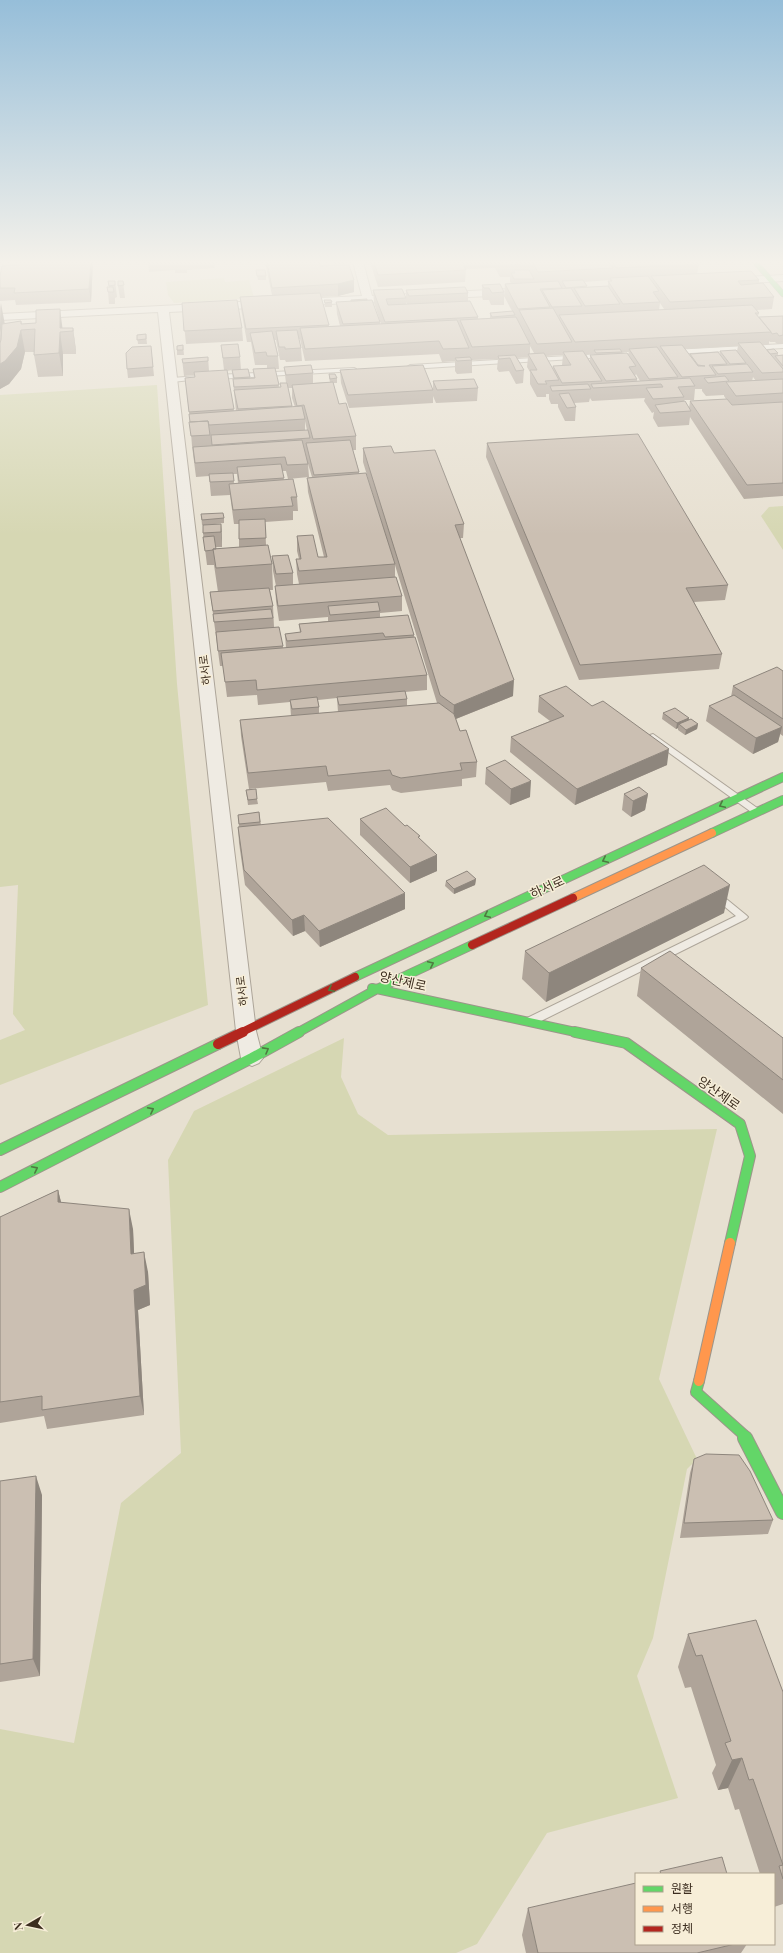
<svg xmlns="http://www.w3.org/2000/svg" width="783" height="1953" font-family="'Playfair Display','Noto Sans KR',serif">
<style>
.green{fill:#d6d7b3}
.lines{fill:none;stroke-linecap:round;stroke-linejoin:round}
.lane-casing{stroke:#ada599;stroke-width:2}
.street-casing{stroke:#ada599;stroke-width:2}
.fast-far3-casing{stroke:#9c958a;stroke-width:6}
.fast-far2-casing{stroke:#9c958a;stroke-width:10}
.fast-far1-casing{stroke:#9c958a;stroke-width:12}
.fast-casing{stroke:#9c958a;stroke-width:16}
.slow-far1-casing{stroke:#9c958a;stroke-width:10}
.slow-casing{stroke:#9c958a;stroke-width:12}
.jam-far1-casing{stroke:#9c958a;stroke-width:10}
.jam-casing{stroke:#9c958a;stroke-width:12}
.lane{fill:#efebe3;fill-rule:evenodd}
.street{fill:#efebe3;fill-rule:evenodd}
.fast-far3{stroke:#63d668;stroke-width:5}
.fast-far2{stroke:#63d668;stroke-width:8}
.fast-far1{stroke:#63d668;stroke-width:10}
.fast{stroke:#63d668;stroke-width:14}
.slow-far1{stroke:#ff974d;stroke-width:8}
.slow{stroke:#ff974d;stroke-width:10}
.jam-far1{stroke:#b3261e;stroke-width:8}
.jam{stroke:#b3261e;stroke-width:10}
.wall{fill:#afa499;fill-rule:evenodd}
.shaded-wall{fill:#8e867d}
.building{fill:#cbbfb2;stroke:#8e867d}
.oneway{stroke:#4e7a40}
.labels{text-anchor:middle;stroke-width:3;stroke-linejoin:round;paint-order:stroke}
.far-street-label{font-size:11px;fill:#3d2e20;stroke:#f7eed8}
.street-label{font-size:13px;fill:#3d2e20;stroke:#f7eed8}
</style>
<rect width="100%" height="100%" fill="#e7e0d1"/>
<path class="green" d="M224,278L225,282L249,280L254,298L174,303L168,295L166,282Z
M157,385L177,684L208,1005L0,1085V1040L25,1030L13,1014L18,885L0,887V395Z
M783,506V550L761,516L769,507Z
M344,1038L341,1077L358,1114L388,1135L717,1129L659,1379L697,1459L687,1469L653,1638L637,1676L678,1798L547,1833L477,1944L456,1953H0V1729L74,1743L121,1503L181,1453L168,1160L194,1111Z"/>
<g class="lines">
<defs>
<path id="lane" d="M783,344V348L673,354L670,352L673,350Z
M603,354L606,356L605,357L410,369L407,367L410,365Z
M354,368L356,369V371L216,379L213,377L216,375Z
M198,376L201,378L200,379L172,382L169,380L172,378Z
M653,734L760,810L761,812L760,814H754L650,739V735Z
M716,892L719,893L746,915L748,917L746,919L533,1025H525L524,1022L525,1019L736,916L713,897L711,895L713,893Z"/>
<path id="street" d="M353,262H363L372,296L509,289L514,292L509,295L169,312L256,1031L263,1058L259,1063L252,1066L245,1063L241,1058L236,1031L158,312L0,320V314L362,296Z
M783,275V281L731,284L726,281L731,278Z"/>
<path id="fast-far3" d="M755,262L783,294"/>
<path id="fast-far2" d="M712,833L783,800
M355,977L783,777
M372,988L580,1033
M297,1033L377,989L472,945"/>
<path id="fast-far1" d="M575,1032L626,1043L740,1124L750,1156L730,1243
M0,1150L218,1044
M0,1187L252,1058L299,1032
M699,1381L696,1392L744,1435L746,1439"/>
<path id="fast" d="M745,1438L783,1512"/>
<path id="slow-far1" d="M573,898L712,833"/>
<path id="slow" d="M699,1381L730,1243"/>
<path id="jam-far1" d="M472,945L573,898
M240,1033L355,977"/>
<path id="jam" d="M218,1044L243,1032"/>
</defs>
<use href="#lane" class="lane-casing"/>
<use href="#street" class="street-casing"/>
<use href="#fast-far3" class="fast-far3-casing"/>
<use href="#fast-far2" class="fast-far2-casing"/>
<use href="#fast-far1" class="fast-far1-casing"/>
<use href="#fast" class="fast-casing"/>
<use href="#slow-far1" class="slow-far1-casing"/>
<use href="#slow" class="slow-casing"/>
<use href="#jam-far1" class="jam-far1-casing"/>
<use href="#jam" class="jam-casing"/>
<use href="#lane" class="lane"/>
<use href="#street" class="street"/>
<use href="#fast-far3" class="fast-far3"/>
<use href="#fast-far2" class="fast-far2"/>
<use href="#fast-far1" class="fast-far1"/>
<use href="#fast" class="fast"/>
<use href="#slow-far1" class="slow-far1"/>
<use href="#slow" class="slow"/>
<use href="#jam-far1" class="jam-far1"/>
<use href="#jam" class="jam"/>
</g>
<path class="wall" d="M93,262L91,302L16,305L15,300L0,301V276Z
M148,262H214L215,268L187,270V273H175V270L149,272Z
M265,262H319L320,266L334,265L333,262H347V265L354,292L338,296L321,297L329,326H340L337,314L336,302L380,322V324H381L374,303L373,290L406,298V304H407L406,302V290L468,293V301L478,317V319L490,318V313L512,311L504,296L505,284L511,283L510,282V277H500L495,268L465,269L466,270L465,282L378,287L370,262H697L699,264L697,274L759,280V284L774,297L772,309L757,310L759,313L758,316L759,317L783,316V344H777L775,342H770L769,341V344L763,345L767,350L778,353V355H783V496L744,499L690,417L689,425L658,427L653,418L654,412L652,413L644,401L645,398L592,401L590,398L589,402L574,403L576,407L575,421H565L558,407V404H551L549,399V394H546V397H537L530,384V372L527,367L528,357L517,358L524,370L523,383L516,384L509,371L499,372L497,369L498,359L472,360V373L457,374L455,371V361L442,362L439,354L305,361L300,339H299L301,348L302,361L286,362L285,360H280L276,340H275L278,356L279,369H275L279,387H281L280,383H286L284,367L313,373V383L330,382L329,378V374L337,378V383H333L339,404L356,436V450H353L359,472V474L383,528L363,462V448L394,453L464,524L463,538H460L513,696L456,719L460,731L477,762L476,777L462,779V786L401,793L392,790L390,785L328,791L326,782L249,789L241,736L240,720L291,716L290,702L258,705L257,695L227,697L223,666H220L210,592H218L214,565H207L203,533V525H202L201,514L224,518V523L206,525L221,524L222,547H215L216,549L239,547V524H234L230,495L211,496L209,476L196,477L192,446L190,420L185,378L195,377L194,375L184,376L182,359L208,357L209,371L224,370L221,345L240,357L241,370L248,369L250,378H254L253,369L267,368V365H255L251,342H247L241,309L240,297L272,295ZM610,280V281H608V286L587,287V286L584,282ZM660,303L664,309L659,310ZM530,346L534,353L530,354ZM738,346L737,351H720V355L690,354V355L685,349ZM622,352H629L628,354ZM586,354H594V355H590V361ZM563,355L562,365L563,366H553L552,369L546,356ZM232,370L234,392L236,411H234L227,371ZM636,374L640,381H637V379L635,376ZM753,377L756,381H752ZM288,388H292V398L295,407H292ZM695,389H702V391L706,396L724,395V396L726,399L690,401L689,408L684,401V400H694ZM305,421L307,430L305,431ZM308,464L312,477L307,478L308,492L324,557H318L297,536V551L299,559H296L297,574L299,584L293,585V573L272,556L273,571L276,586H275L276,601L279,621L328,617V621L299,624L300,633L285,634L286,648H283V646L274,627L273,606L270,590H273L272,564L266,545L265,522L293,520V511H298L297,497L284,480L282,471H286L288,479L309,477ZM233,474H237L238,483H234ZM395,565L437,703L407,706V699L405,692L427,690V675L414,637V635L380,617V613L402,611V596L395,577ZM337,698L338,712L319,713V707L318,700Z
M256,270L266,276V280H258Z
M108,281H115L117,297L115,298V304H109L108,292L109,287Z
M123,281L125,298H120L118,286Z
M482,285L504,292V305H491L489,300H483L482,297Z
M324,300L332,302V307H325Z
M0,303L4,324L21,321L22,324L63,328H73L76,354H63V376L38,377L34,355V352H25L21,369L9,384L0,389Z
M182,303L242,328L243,341L186,344Z
M146,334L147,344H138L137,335Z
M183,345L184,355H177V346Z
M151,346L154,376L128,378L127,369Z
M340,370L433,389V381L478,388L477,401L436,403L433,396V403L349,408L341,383Z
M487,443L728,585L725,600L694,602L722,654L719,669L579,680L486,457Z
M783,671V736L780,734L778,742L753,754L706,721L709,706L731,697L733,686Z
M539,696L667,765L575,805L510,752L511,737L550,721L538,712Z
M663,713L689,718V720L698,724L697,729L685,735L678,730V728L676,729L662,719Z
M486,768L530,797L510,805L485,784Z
M246,790L257,799L258,804L248,805Z
M624,794H648L645,810L631,817L622,810Z
M259,812L261,825L405,909L320,947L305,931L293,936L245,885L239,843L238,827H239L238,815Z
M360,819L437,855V871L410,883L360,835Z
M476,879L475,885L454,894L445,886L446,881Z
M724,913L546,1002L522,979L525,951Z
M641,968L783,1038V1114L637,996Z
M58,1190L61,1202L133,1229L134,1254L148,1272L150,1305L138,1310L144,1415L47,1429L44,1416L0,1423V1217Z
M694,1459L773,1520L768,1534L680,1538L690,1473Z
M0,1481L42,1495L40,1676L0,1682Z
M688,1634L783,1692V1904L774,1907V1874H760L739,1809L735,1810L728,1788L718,1790L712,1773L716,1765L691,1687L685,1688L678,1667Z
M528,1908L636,1944H747L741,1953H526L522,1935Z"/>
<path class="shaded-wall" d="M91,262H93L91,302L89,289Z
M354,280V292L338,296V284Z
M1,303L5,325L3,343L0,328Z
M60,309L63,332L60,328Z
M73,328L76,350V354L73,331Z
M21,330L25,352L21,369L9,384L0,389V364Z
M60,332L63,354V376L59,353Z
M221,524L222,538V547L221,532Z
M514,680L513,696L453,720L454,705Z
M689,718L688,723L679,724L678,728L676,729L677,723Z
M698,724L697,729L685,735L686,730Z
M782,727L778,742L753,754L756,738Z
M669,749L667,765L575,805L577,789Z
M531,781L530,797L510,805L511,789Z
M648,794L645,810L631,817L633,801Z
M437,855V871L410,883V867Z
M476,879L475,885L454,894V889Z
M730,885L724,913L546,1002L549,973Z
M405,893V909L320,947L319,931Z
M304,915L305,931L293,936L292,920Z
M58,1190L63,1210L58,1202Z
M129,1209L133,1229L135,1274L131,1254Z
M144,1252L148,1272L150,1305L138,1310L144,1415L140,1396L134,1290Z
M36,1476L42,1495L40,1676L33,1659Z
M742,1758L728,1788L718,1790L732,1760Z"/>
<path class="building" d="M19,262H91L89,289L14,293L15,288H0V276L2,266L18,265Z
M267,262H319L320,266L349,265L354,280L338,284L272,288Z
M374,262H462L466,270L378,275Z
M499,262H528L529,264L501,265Z
M532,262H609L613,268L538,272Z
M612,262H697L699,264L616,268Z
M256,270H265L266,276H257Z
M514,270H529L534,279H514L511,273H515Z
M751,271L759,280L738,281L741,285L763,283L774,297L670,302L651,276Z
M648,276L659,291L653,292L660,302L623,304L608,281H612L610,278Z
M583,280L587,286L566,288L562,281Z
M108,281H115V285L109,286Z
M118,281H123L124,285L118,286Z
M558,281L562,288L540,289L550,307L518,309L505,284Z
M500,284L504,292L492,293L489,288H484L482,285Z
M608,286L620,304L585,306L574,288Z
M107,287H113L114,292H108Z
M465,287L468,293L409,296L406,290Z
M571,288L582,306L552,307L542,290Z
M402,289L406,298L386,299L388,305L470,301L478,317L385,322L373,290Z
M320,293L329,325L246,329L240,297Z
M367,299V300L351,301V300Z
M237,300L242,328L184,331L182,303Z
M324,300H331L332,302L325,303Z
M372,300L380,322L343,324L336,302Z
M752,305L759,313H755L771,332L575,342L559,315Z
M553,308L572,342L537,344L519,310Z
M60,309V328H73V331L60,332L59,353L34,355L35,329L21,330L17,347L5,361L0,364V343L1,340L2,324L21,321V324L36,323V310Z
M513,311L515,315L492,317L490,313Z
M783,316V335L779,336L777,333L772,334L771,332L759,317Z
M516,317L530,344L472,347L460,320Z
M457,320L469,348L443,349L439,341L305,349L300,328Z
M297,330L301,348L285,349V347H279L276,331Z
M272,331L278,356H267L266,352L255,353L250,333Z
M146,334V339L137,340V335Z
M760,342L783,369V372L762,373L738,343Z
M238,344L240,357L223,358L221,345Z
M183,345V350H177V346Z
M682,345L698,366H705L698,365L690,354L718,352L727,364L709,365L716,375L682,377L660,346Z
M151,346L153,367L127,369L126,353L132,347Z
M657,347L678,377L649,379L629,349Z
M620,349L622,352L596,353L594,350Z
M774,349L778,353L770,354L767,350Z
M736,350L746,363L730,364L720,351Z
M583,351L602,381L562,383L553,366L571,365L563,352Z
M544,353L559,380L545,381L547,384H538L530,370H537L528,354Z
M627,353L636,366L629,367L637,379L606,381L590,355Z
M515,355L524,370L516,371L510,358L499,359L498,356Z
M783,355V366L775,356Z
M208,357V361L183,363L182,359Z
M470,357L472,360L457,361L455,358Z
M747,364L753,372L718,374L712,366Z
M311,365L313,373L286,375L284,367Z
M423,365L433,390L348,395L340,370Z
M275,368L279,385L234,387L233,379L255,378L253,369Z
M248,369L250,377L234,378L232,370Z
M227,370L234,409L189,412L185,378L195,377L194,372Z
M329,374H335L337,378L330,379Z
M725,376L729,381L708,383L704,378Z
M690,378L695,386L678,387L684,397L653,399L646,388L663,387L661,384L593,388L591,384Z
M474,379L478,388L437,390L433,381Z
M783,379V393L736,396L726,382Z
M333,382L339,404L346,403L356,436L313,439L304,405L297,406L292,385Z
M280,383H287L292,406L238,409L234,390L281,387Z
M588,384L591,389L552,391L550,386Z
M569,393L576,407L567,408L559,394Z
M727,399L732,405L783,402V483L747,485L690,401Z
M685,401L691,411L660,413L655,405Z
M302,406L305,419L209,425L208,421L190,422L189,414Z
M208,421L210,435L191,436L189,422Z
M308,430L310,438L212,445L211,435Z
M638,434L728,585L686,588L722,654L580,665L487,443Z
M302,440L308,464L287,465L285,457L195,463L193,447Z
M350,440L359,472L314,475L306,443Z
M391,446L394,453L435,450L464,524L455,525L514,680L454,705L440,695L363,448Z
M281,464L284,478L239,481L237,467Z
M233,473L234,481L210,482L209,474Z
M366,473L395,564L299,571L296,559H301L297,536L313,535L318,557H327L307,478Z
M293,479L297,497H291L293,506L233,510L229,484Z
M223,513L224,518L202,520L201,514Z
M265,519L266,538L239,539V520Z
M221,524V532L203,533V525Z
M214,536L216,549H213V550L205,551L203,537Z
M268,545L272,564L216,568L213,549Z
M288,555L293,573L276,574L272,556Z
M396,577L402,596L278,606L275,586Z
M269,588L273,606L213,611L210,592Z
M378,602L380,611L330,615L328,606Z
M271,609L273,618L214,622L213,614Z
M408,615L414,635L385,637L383,633L287,641L285,634L301,632L299,624Z
M279,627L283,646L218,651L216,632Z
M415,637L427,675L257,690L256,680L225,682L221,653Z
M777,667L783,671V719L733,686Z
M566,686L592,706L603,701L669,749L577,789L511,737L564,716L539,696Z
M405,691L407,699L339,705L337,697Z
M734,695L782,727L756,738L709,706Z
M317,697L319,707L292,709L290,700Z
M439,703L454,714L460,731L466,730L477,762L460,763L462,770L401,778L392,775L390,770L328,776L326,766L248,773L240,720Z
M675,708L689,718L677,723L663,713Z
M691,719L698,724L686,730L679,724Z
M505,760L531,781L511,789L486,768Z
M639,787L648,794L633,801L624,794Z
M256,789L257,799L248,800L246,790Z
M386,808L405,826L407,825L420,836L418,837L437,855L410,867L360,819Z
M259,812L260,822L239,824L238,815Z
M328,818L405,893L319,931L304,915L292,920L244,870L238,827Z
M704,865L730,885L549,973L525,951Z
M467,871L476,879L454,889L446,881Z
M670,951L783,1038V1080L641,968Z
M58,1190V1202L129,1209L131,1254L144,1252L146,1285L134,1290L140,1396L42,1410V1396L0,1402V1217Z
M706,1454L739,1455L750,1471L773,1520L684,1523L694,1459Z
M36,1476L33,1659L0,1664V1481Z
M756,1620L783,1692V1879L779,1866L783,1865L753,1779L749,1780L742,1758L732,1760L725,1743L731,1741L702,1655L696,1656L688,1634Z
M722,1857L727,1874H661L660,1871Z
M636,1883V1944H735L697,1953H538L528,1908Z"/>
<defs><path id="oneway-chevron" d="M-2-3.5L2.5 0L-2 3.5" fill="none" stroke-width="1.6" stroke-linecap="round" stroke-linejoin="round"/></defs>
<g class="oneway">
<use href="#oneway-chevron" transform="translate(722 805) rotate(155)"/>
<use href="#oneway-chevron" transform="translate(605 860) rotate(155)"/>
<use href="#oneway-chevron" transform="translate(487 915) rotate(155)"/>
<use href="#oneway-chevron" transform="translate(431 964) rotate(-25)"/>
<use href="#oneway-chevron" transform="translate(331 989) rotate(153)"/>
<use href="#oneway-chevron" transform="translate(266 1050) rotate(-29)"/>
<use href="#oneway-chevron" transform="translate(151 1110) rotate(-27)"/>
<use href="#oneway-chevron" transform="translate(35 1169) rotate(-27)"/>
</g>
<linearGradient id="sky" x2="0" y2="1"><stop stop-color="#96bed9"/><stop offset="0.49" stop-color="#f4f1ea"/><stop offset="1" stop-color="#f4f1ea" stop-opacity="0"/></linearGradient>
<rect width="783" height="535" fill="url(#sky)"/>
<g class="labels">
<g class="far-street-label">
<text transform="translate(205 670) rotate(-97)" y="4">하서로</text>
<text transform="translate(242 991) rotate(-97)" y="4">하서로</text>
</g>
<g class="street-label">
<text transform="translate(547 887) rotate(-25)" y="5">하서로</text>
<text transform="translate(403 981) rotate(13)" y="5">양산제로</text>
<text transform="translate(719 1093) rotate(35)" y="5">양산제로</text>
</g>
</g>
<rect x="635" y="1873" width="140" height="72" fill="#f7eed8" stroke="#ada18e"/>
<rect x="643" y="1886" width="20" height="6" fill="#63d668" stroke="#ada18e"/>
<text x="671" y="1893" font-size="12" fill="#3d2e20">원활</text>
<rect x="643" y="1906" width="20" height="6" fill="#ff974d" stroke="#ada18e"/>
<text x="671" y="1913" font-size="12" fill="#3d2e20">서행</text>
<rect x="643" y="1926" width="20" height="6" fill="#b3261e" stroke="#ada18e"/>
<text x="671" y="1933" font-size="12" fill="#3d2e20">정체</text>
<g transform="translate(28 1925) rotate(261)" stroke="#f7eed8" stroke-width="3" paint-order="stroke">
<path d="M0-3L7 15L0 10L-7 15Z" fill="#3d2e20"/>
<text y="-6" font-size="11" font-weight="bold" text-anchor="middle" fill="#3d2e20">N</text>
</g>
</svg>
